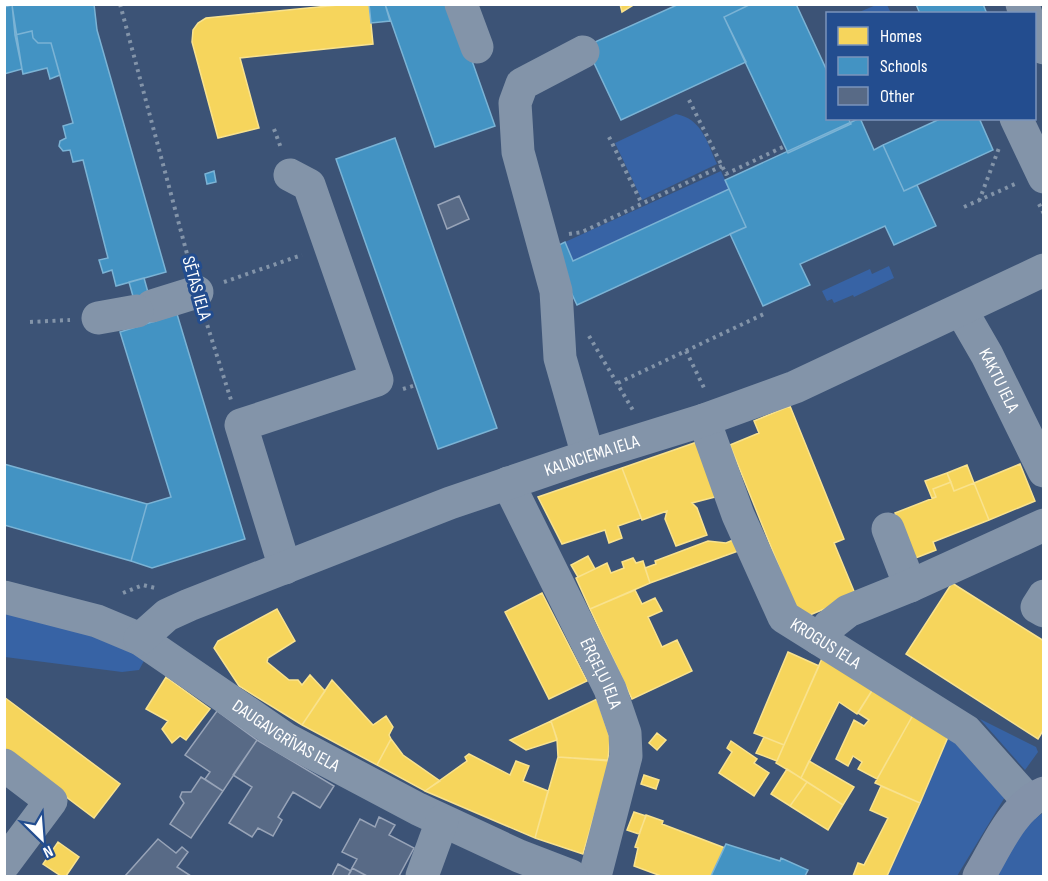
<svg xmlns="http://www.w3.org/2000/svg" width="1048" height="881" font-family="'Sofia Sans Condensed',sans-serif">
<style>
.green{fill:#3763a5}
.homes{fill:#f6d55c;stroke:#f9e28d;stroke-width:1.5}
.schools{fill:#4393c3;stroke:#7bb3d5;stroke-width:1.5}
.building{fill:#586a86;stroke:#98a4b8;stroke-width:1.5}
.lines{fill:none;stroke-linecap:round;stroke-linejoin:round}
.path{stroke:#8394a9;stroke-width:4;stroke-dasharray:3 4.5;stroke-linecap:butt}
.minor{stroke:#8394a9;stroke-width:33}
.major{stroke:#8392a9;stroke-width:33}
.labels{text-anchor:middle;stroke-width:6;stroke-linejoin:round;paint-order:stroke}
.street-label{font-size:18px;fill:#fff;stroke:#234d8f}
</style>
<rect width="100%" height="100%" fill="#3c5376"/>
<path class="green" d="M876,5H887L891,13H857Z
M676,114C702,119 707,142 717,164L642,200L615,143Z
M721,171L729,189L573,261L565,242Z
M889,266L894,278L854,297L853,295L834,303L832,299L827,301L822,291L870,269L872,274Z
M4,610L99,638L145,659L139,670L122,672L5,657Z
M980,719L1036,747L1038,752L1025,770Z
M948,737L962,747L1005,797L957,876H887Z
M1043,813V876H996C1009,855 1021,825 1043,813Z"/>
<path class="homes" d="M349,4H369L373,44L240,58L259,128L218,138L192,42L193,30L198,23L206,18Z
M620,4H635L622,12Z
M790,406L844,539L834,543L856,596L800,619L730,445L759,433L754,421Z
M697,442L719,496L692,503L697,508L707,535L676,546L665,519L667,511L642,520L622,468Z
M1020,464L1035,501L989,520L974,483Z
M967,465L974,483L954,491L947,473Z
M622,468L641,518L618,526L622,538L609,543L605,530L562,544L538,497Z
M947,473L951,482L933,489L936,497L932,498L925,481Z
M951,482L954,491L974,483L989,520L933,542L936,550L913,559L895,513L936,497L933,489Z
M733,540L738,551L650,583L645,568L656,564L655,561L708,541L726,543Z
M588,556L595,569L578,577L571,565Z
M633,558L636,563L643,561L650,583L590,609L576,578L607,563L611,573L624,568L622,562Z
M952,583L1044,641V729L1038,739L906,654Z
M635,590L642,604L655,598L662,611L648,617L662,647L677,640L692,671L632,699L590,609Z
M542,593L587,681L549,699L505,612Z
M277,609L295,641L268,658L267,662L289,680H298L302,685L310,675L325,691L302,725L239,686L214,648L218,641Z
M788,652L819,666L784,745L754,733Z
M823,656L873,689L857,714L839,702L801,778L776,763Z
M166,677L210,709L186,740L180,736L172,743L162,729L168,721L146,709Z
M332,680L373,725L386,716L393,727L389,735L391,739L377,765L302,725Z
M873,689L913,715L877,779L858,769L862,762L853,756L848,766L836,759L854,720L864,726L869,720L858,713Z
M4,697L120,784L94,818L4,750Z
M597,699L610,738L608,760L558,757L557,739L551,721Z
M913,715L948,737L920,803L875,783Z
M551,721L557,740L526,750L510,740Z
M657,733L666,740L657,750L649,743Z
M764,737L784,745L777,761L756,753Z
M391,739L403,755L440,781L425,791L377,765Z
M731,741L757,759L754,763L769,773L754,796L719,773L732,752L727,748Z
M469,754L510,775L516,761L529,766L523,781L548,791L535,838L425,791L467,761L465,757Z
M558,757L610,761L583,854L535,838Z
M809,761L854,787L843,805L801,778Z
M787,769L807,782L790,806L771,794Z
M644,775L659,780L656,789L641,784Z
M807,782L843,805L828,830L790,806Z
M881,786L920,803L887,876H853L858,863L864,865L888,818L870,810Z
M634,812L646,816L639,834L627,830Z
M646,815L663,821L662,824L725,848L711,876H661L634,866L638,848L635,847Z
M58,842L79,857L66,876H61L43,864Z"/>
<path class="schools" d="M94,4L97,30L166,272L116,286L112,270L103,273L99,260L108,258L83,160L73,162L70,150L63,151L59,146L60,141L66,138L63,126L73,123L51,43H38L33,38L32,31L15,35L12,4Z
M369,4H385L390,21L371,23Z
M385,4H452L495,126L435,147Z
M679,4H751L724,17L746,62L621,120L586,46Z
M751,4H796L828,73V118H848L851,124L788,153L724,17Z
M916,4H983L987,14H920Z
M12,5L22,69L4,74V7Z
M32,31L33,38L38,43H51L60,75L50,79L47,68L23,74L15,35Z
M860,118L874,150L883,145L904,191L917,185L936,226L894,245L885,226L800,264L810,285L763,306L730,234L746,227L725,180Z
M942,118H979L993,150L904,191L883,145Z
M395,138L497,428L438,449L336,159Z
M214,171L216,182L207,184L205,174Z
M729,189L746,227L577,305L551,249L565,242L573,261Z
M144,278L156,321L141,325L129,282Z
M177,314L245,539L152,568L131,561L147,504L171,497L120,332Z
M4,464L147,504L131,561L4,525Z
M726,844L780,861L781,858L808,870L805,876H711Z"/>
<path class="building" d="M459,196L469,219L447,229L438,205Z
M217,711L257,740L223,791L205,779L210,772L185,755Z
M257,740L334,786L320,808L293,792L278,817L282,820L273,836L258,828L252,837L229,823L252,787L233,775Z
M201,777L223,791L191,838L170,824L184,803L180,797L182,792H191Z
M379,817L395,825L389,835L414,848L399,876H367L352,868L357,859L342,852L360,819L375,827Z
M158,839L176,853L182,847L188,852L177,867L191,876H125Z
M338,864L351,871L348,876H332Z
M352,868L367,876H348Z"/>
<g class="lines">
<path class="path" d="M120,4L190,265
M689,100L726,174L785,146
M274,129L281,148
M609,137L642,204
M979,201L999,148
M1039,204L1044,214
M964,207L1015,184
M569,234L582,232L722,166
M224,282L302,255
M205,318L231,400
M30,322L70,320
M589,336L634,412
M686,351L705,390
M618,383L766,313
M403,389L416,385
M123,593L143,585L155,588"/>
<g class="minor">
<path d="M461,4L477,47"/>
<path d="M1022,4L1026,14"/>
<path d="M1034,30L1044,48"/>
<path d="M583,52L522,84L515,103L518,152L556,291L560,358L588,456"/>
<path d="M1016,118L1044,177"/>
<path d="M152,306L197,292"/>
<path id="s1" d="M961,310L987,355L1044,471"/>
<path d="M98,318L137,311"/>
<path id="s2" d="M704,420L738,515L784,617L966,731L1024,796L1026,805"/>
<path id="s3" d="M508,483L610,689L625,733L626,756L595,876"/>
<path d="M888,529L910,586"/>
<path d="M285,568L241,425L377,380L309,185L290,175"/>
<path d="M1044,596L1037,607L1044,611"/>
<path id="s4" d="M4,597L97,621L140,639L286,739L418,809L519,856L571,876"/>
<path id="s5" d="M140,639L167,615L189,605L450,503L588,456L704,420L795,387L1044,270"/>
<path d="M819,639L829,626L848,611L910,586L1044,525"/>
<path d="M4,765L51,801L4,864"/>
<path d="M422,876L442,821"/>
</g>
<path class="major" d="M979,876C996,848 1012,807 1044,793"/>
</g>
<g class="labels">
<g class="street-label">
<text transform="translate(197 288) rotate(74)" y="6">SĒTAS IELA</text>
<text dy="6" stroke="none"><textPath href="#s1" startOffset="80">KAKTU IELA</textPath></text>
<text dy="6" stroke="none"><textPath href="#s5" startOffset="490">KALNCIEMA IELA</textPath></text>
<text dy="6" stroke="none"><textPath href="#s2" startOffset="262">KROGUS IELA</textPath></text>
<text dy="6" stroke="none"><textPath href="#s3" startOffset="212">ĒRĢEĻU IELA</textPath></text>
<text dy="6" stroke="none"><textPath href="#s4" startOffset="318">DAUGAVGRĪVAS IELA</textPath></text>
</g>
</g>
<rect width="1048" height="881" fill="none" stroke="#ffffff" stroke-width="12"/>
<rect x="826" y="12" width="210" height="108" fill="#234d8f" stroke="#7b94bc" stroke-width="1.5"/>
<rect x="838" y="27" width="30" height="18" fill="#f6d55c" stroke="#7b94bc" stroke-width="1.5"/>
<text x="880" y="42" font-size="18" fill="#ffffff">Homes</text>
<rect x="838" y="57" width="30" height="18" fill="#4393c3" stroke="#7b94bc" stroke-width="1.5"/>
<text x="880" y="72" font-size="18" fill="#ffffff">Schools</text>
<rect x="838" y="87" width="30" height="18" fill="#586a86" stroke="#7b94bc" stroke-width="1.5"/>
<text x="880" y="102" font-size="18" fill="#ffffff">Other</text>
<g transform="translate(42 839) rotate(155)" stroke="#234d8f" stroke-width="4.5" paint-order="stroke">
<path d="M0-4.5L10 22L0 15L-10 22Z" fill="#ffffff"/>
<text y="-9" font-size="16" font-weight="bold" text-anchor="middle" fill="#ffffff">N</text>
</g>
</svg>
